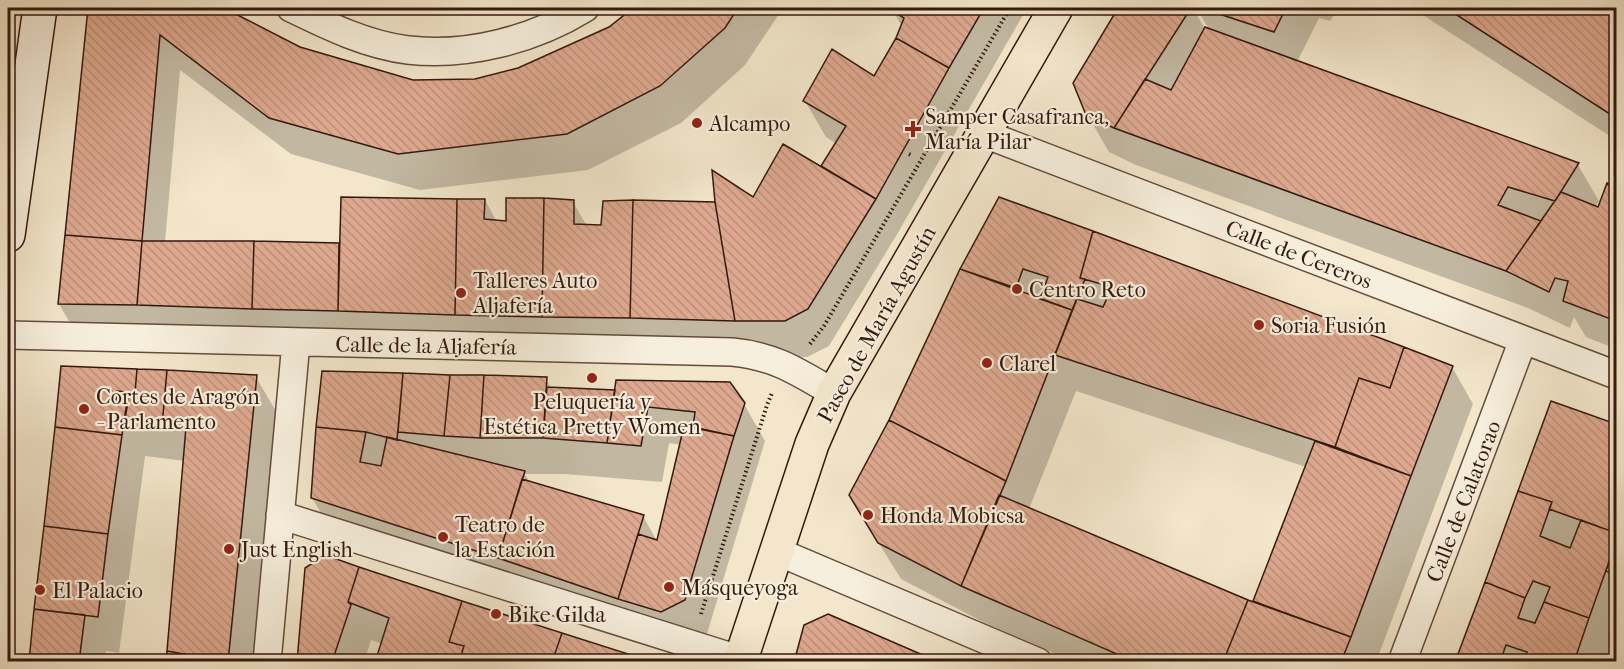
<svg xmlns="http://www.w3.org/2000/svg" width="1624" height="669" font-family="'IM FELL French Canon',serif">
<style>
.shadow{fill:#0003;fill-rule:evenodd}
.building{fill:url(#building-back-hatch);stroke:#34190e;stroke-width:1.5}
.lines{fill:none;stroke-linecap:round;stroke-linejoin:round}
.street-casing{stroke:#644c3d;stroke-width:30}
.secondary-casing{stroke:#34190e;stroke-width:36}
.primary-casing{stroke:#34190e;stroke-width:36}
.path{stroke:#34190e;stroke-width:4;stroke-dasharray:1.5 3;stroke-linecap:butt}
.street{stroke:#f7efdd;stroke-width:27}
.secondary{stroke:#f7efdd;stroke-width:33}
.primary{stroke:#f3e6cb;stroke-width:33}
.poi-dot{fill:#8f2418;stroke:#f7efdd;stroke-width:2}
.labels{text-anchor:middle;stroke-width:4.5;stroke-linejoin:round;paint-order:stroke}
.poi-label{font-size:22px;fill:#34190e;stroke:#f7efdd;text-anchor:start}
.street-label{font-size:22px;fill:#34190e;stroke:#f7efdd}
</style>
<defs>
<pattern id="building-back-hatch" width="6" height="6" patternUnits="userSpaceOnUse" patternTransform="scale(1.5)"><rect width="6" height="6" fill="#dda88f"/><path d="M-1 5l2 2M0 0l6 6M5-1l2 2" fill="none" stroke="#be907a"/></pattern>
</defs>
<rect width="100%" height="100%" fill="#f3e6cb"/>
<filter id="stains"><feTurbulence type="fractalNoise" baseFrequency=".00333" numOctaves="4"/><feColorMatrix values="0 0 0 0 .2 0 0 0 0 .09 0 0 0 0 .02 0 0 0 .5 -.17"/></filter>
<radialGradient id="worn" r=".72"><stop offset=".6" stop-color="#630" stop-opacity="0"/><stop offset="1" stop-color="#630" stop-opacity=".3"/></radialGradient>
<path class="shadow" d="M89,8H220L300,49L413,81L475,80L518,69L609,28L635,8H783L745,65L681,123L588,170L420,190L291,154L180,70L165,243L340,244L485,200L497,222L507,223L573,202L587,226H603L717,204L753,199L822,168L837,144L826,137L805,101L874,79L902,27L892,9L893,8H1027L896,236L829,346L807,357L757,358L80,340L59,304Z
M1120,8H1193L1205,29H1209L1196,8H1339L1330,21L1319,18L1297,62L1578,165L1599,201L1595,207L1599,209L1608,185L1616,189V349L1586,337L1574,317L1570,328L1528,308L1136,165L1109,152L1087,114L1075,83Z
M1412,8H1616V140Z
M1000,199L1452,367L1473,404L1376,662H1074L983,622L901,579L872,532L890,421L961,270ZM1076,391L1306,467L1254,603L1029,509Z
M62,368L256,377L277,413L253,662H167L185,461L145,456L119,653L106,651L104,662H31Z
M323,373L546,379L552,389L744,404L765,441L706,637L334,535L312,498ZM669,443L681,445L658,543L643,516L530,483L525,474H565L662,482Z
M1552,403L1616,426V635L1607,662H1456Z
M306,569L646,662H379L377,659L382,644L371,640L364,662H298Z"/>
<path class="building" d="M88,8H224L300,47L413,80L475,79L518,68L609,27L633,8H738L725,28L660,86L567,134L398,154L269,118L160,35L142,241L65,235Z
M891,8H984L949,68L896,38L904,18L890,9Z
M1118,8H1191L1114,128L1086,115L1073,83Z
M1201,8H1286L1274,32Z
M1446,8H1616V118Z
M1205,27L1579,163L1555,201L1508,187L1498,205L1541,221L1506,271L1114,128L1145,79L1171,90Z
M896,38L949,68L876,199L821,166L846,126L803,101L832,49L874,76Z
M783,144L876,199L808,309L785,321H735L715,202L712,170L753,197Z
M1607,183L1616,187V321L1563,301L1568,281L1555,278L1549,292L1506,271L1561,192L1598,207Z
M341,197L457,199L455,315L338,311Z
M999,197L1093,231L1080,278L1085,279L1072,310L1040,299L1048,277L1023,269L1016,288L960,269Z
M506,198H544L542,317L455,315L457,199H485L484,219L506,221Z
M544,198L574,200V224L601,225L603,201L633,200L630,318L542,317Z
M633,200L715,202L735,321L630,318Z
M1093,231L1404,347L1390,388L1359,378L1335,447L1055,355L1077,299L1103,307L1112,287L1080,278Z
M65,235L142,241L137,305L58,304Z
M142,241H254L252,309L137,305Z
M254,241L339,243L338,311L252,309Z
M960,269L1072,310L1006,481L889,420Z
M1404,347L1453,366L1411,476L1335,447L1359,378L1390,388Z
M61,366L137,369L135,393L117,391L116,400L128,402L122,435L55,427Z
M137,369L167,370L162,426L124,420L129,392L135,393Z
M167,370L257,375L228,662L167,651L186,427L162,426Z
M322,371L403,373L397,440L366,432L316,427Z
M403,373L450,375L444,436L398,432Z
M450,375H484L480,438L444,436Z
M484,375L547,377L543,438H480Z
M616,380L730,382L745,403L734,436L693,427L695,412L648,407L641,446L607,443Z
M547,387L615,390L607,443L543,438Z
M1551,401L1616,424V533L1549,509L1552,502L1518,491Z
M889,420L1006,481L961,586L878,543L849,495Z
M684,426L734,436L685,600L661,612L618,599L638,534L657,540Z
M55,427L122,435L108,534L44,526Z
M316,427L366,432L360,462L381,466L387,437L525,471L498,558L311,498Z
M1315,441L1411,476L1351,637L1253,601Z
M522,479L644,515L618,599L498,558Z
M1518,491L1552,502L1540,536L1570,548L1581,520L1616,533V542L1589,618L1544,602L1550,587L1533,581L1525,598L1485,582Z
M999,495L1248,600L1223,662H1135L961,586Z
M44,526L108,534L98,617L34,609Z
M1616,542V575L1606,571Z
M325,555L359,567L348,602L351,605L332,662H297L305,568Z
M359,567L462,601L449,642L464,646L459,662H383L376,659L389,618L348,602Z
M1485,582L1525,598L1518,618L1535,623L1544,602L1589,618L1574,662H1523L1527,652L1506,645L1500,662H1455Z
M1248,600L1351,637L1341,662H1223Z
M462,601L562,633L552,662H459L464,646L449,642Z
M34,609L85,615L79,662H29Z
M828,614L939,662H794L804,625Z
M562,633L647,660L648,662H552Z
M167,651L226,662H166Z"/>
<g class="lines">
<defs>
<path id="street" d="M291,8C328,26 367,45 408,50C468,57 535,39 585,8
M982,133L1616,375
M8,335L732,352C775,356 798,372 834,393
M280,515L741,660
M776,551L1038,662
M267,662L296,342
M1402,662L1523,340"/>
<path id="secondary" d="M8,235L40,8"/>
<path id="primary" d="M740,662L812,444L834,393L1056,8"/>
</defs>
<use href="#street" class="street-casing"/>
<use href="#secondary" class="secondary-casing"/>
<use href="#primary" class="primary-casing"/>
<path class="path" d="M909,154L913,156
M810,344L824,326L1010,8
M701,614L767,405L772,393"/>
<use href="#street" class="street"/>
<use href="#secondary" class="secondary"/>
<use href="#primary" class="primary"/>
</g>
<g class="poi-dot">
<circle cx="697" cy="123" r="6"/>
<path d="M910 120h6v6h6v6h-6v6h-6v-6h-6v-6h6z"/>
<circle cx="1017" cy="289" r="6"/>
<circle cx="461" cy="293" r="6"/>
<circle cx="1259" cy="325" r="6"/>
<circle cx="987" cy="363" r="6"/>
<circle cx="592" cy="378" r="6"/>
<circle cx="84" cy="409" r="6"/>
<circle cx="868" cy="515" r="6"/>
<circle cx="443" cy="537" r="6"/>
<circle cx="229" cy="549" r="6"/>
<circle cx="669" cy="587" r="6"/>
<circle cx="40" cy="590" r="6"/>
<circle cx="496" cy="614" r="6"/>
</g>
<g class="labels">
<g class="poi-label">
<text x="925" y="124">Samper Casafranca,<tspan x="925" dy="25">María Pilar</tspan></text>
<text x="709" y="131">Alcampo</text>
<text x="473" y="288">Talleres Auto<tspan x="473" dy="25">Aljafería</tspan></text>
<text x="1029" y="297">Centro Reto</text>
<text x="1271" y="333">Soria Fusión</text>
<text x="999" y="371">Clarel</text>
<text x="96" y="404">Cortes de Aragón<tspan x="96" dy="25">- Parlamento</tspan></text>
<text x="592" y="409" text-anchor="middle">Peluquería y<tspan x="592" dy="25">Estética Pretty Women</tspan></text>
<text x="880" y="523">Honda Mobicsa</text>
<text x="455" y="532">Teatro de<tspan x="455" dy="25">la Estación</tspan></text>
<text x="241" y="557">Just English</text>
<text x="681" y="595">Másqueyoga</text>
<text x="52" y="598">El Palacio</text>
<text x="508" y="622">Bike Gilda</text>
</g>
<g class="street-label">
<text transform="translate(1299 254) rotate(21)" y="8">Calle de Cereros</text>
<text transform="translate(876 324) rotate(-61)" y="8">Paseo de María Agustín</text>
<text transform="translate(426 345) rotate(1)" y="8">Calle de la Aljafería</text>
<text transform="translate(1463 501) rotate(-69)" y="8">Calle de Calatorao</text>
</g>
</g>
<rect width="1624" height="669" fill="none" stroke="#f3e6cb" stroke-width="30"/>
<rect x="9" y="9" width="1606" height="651" fill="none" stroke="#34190e" stroke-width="3"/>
<rect x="15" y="15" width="1594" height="639" fill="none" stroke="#34190e" stroke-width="1.5"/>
<rect width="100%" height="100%" filter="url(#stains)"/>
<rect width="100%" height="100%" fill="url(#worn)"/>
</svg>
